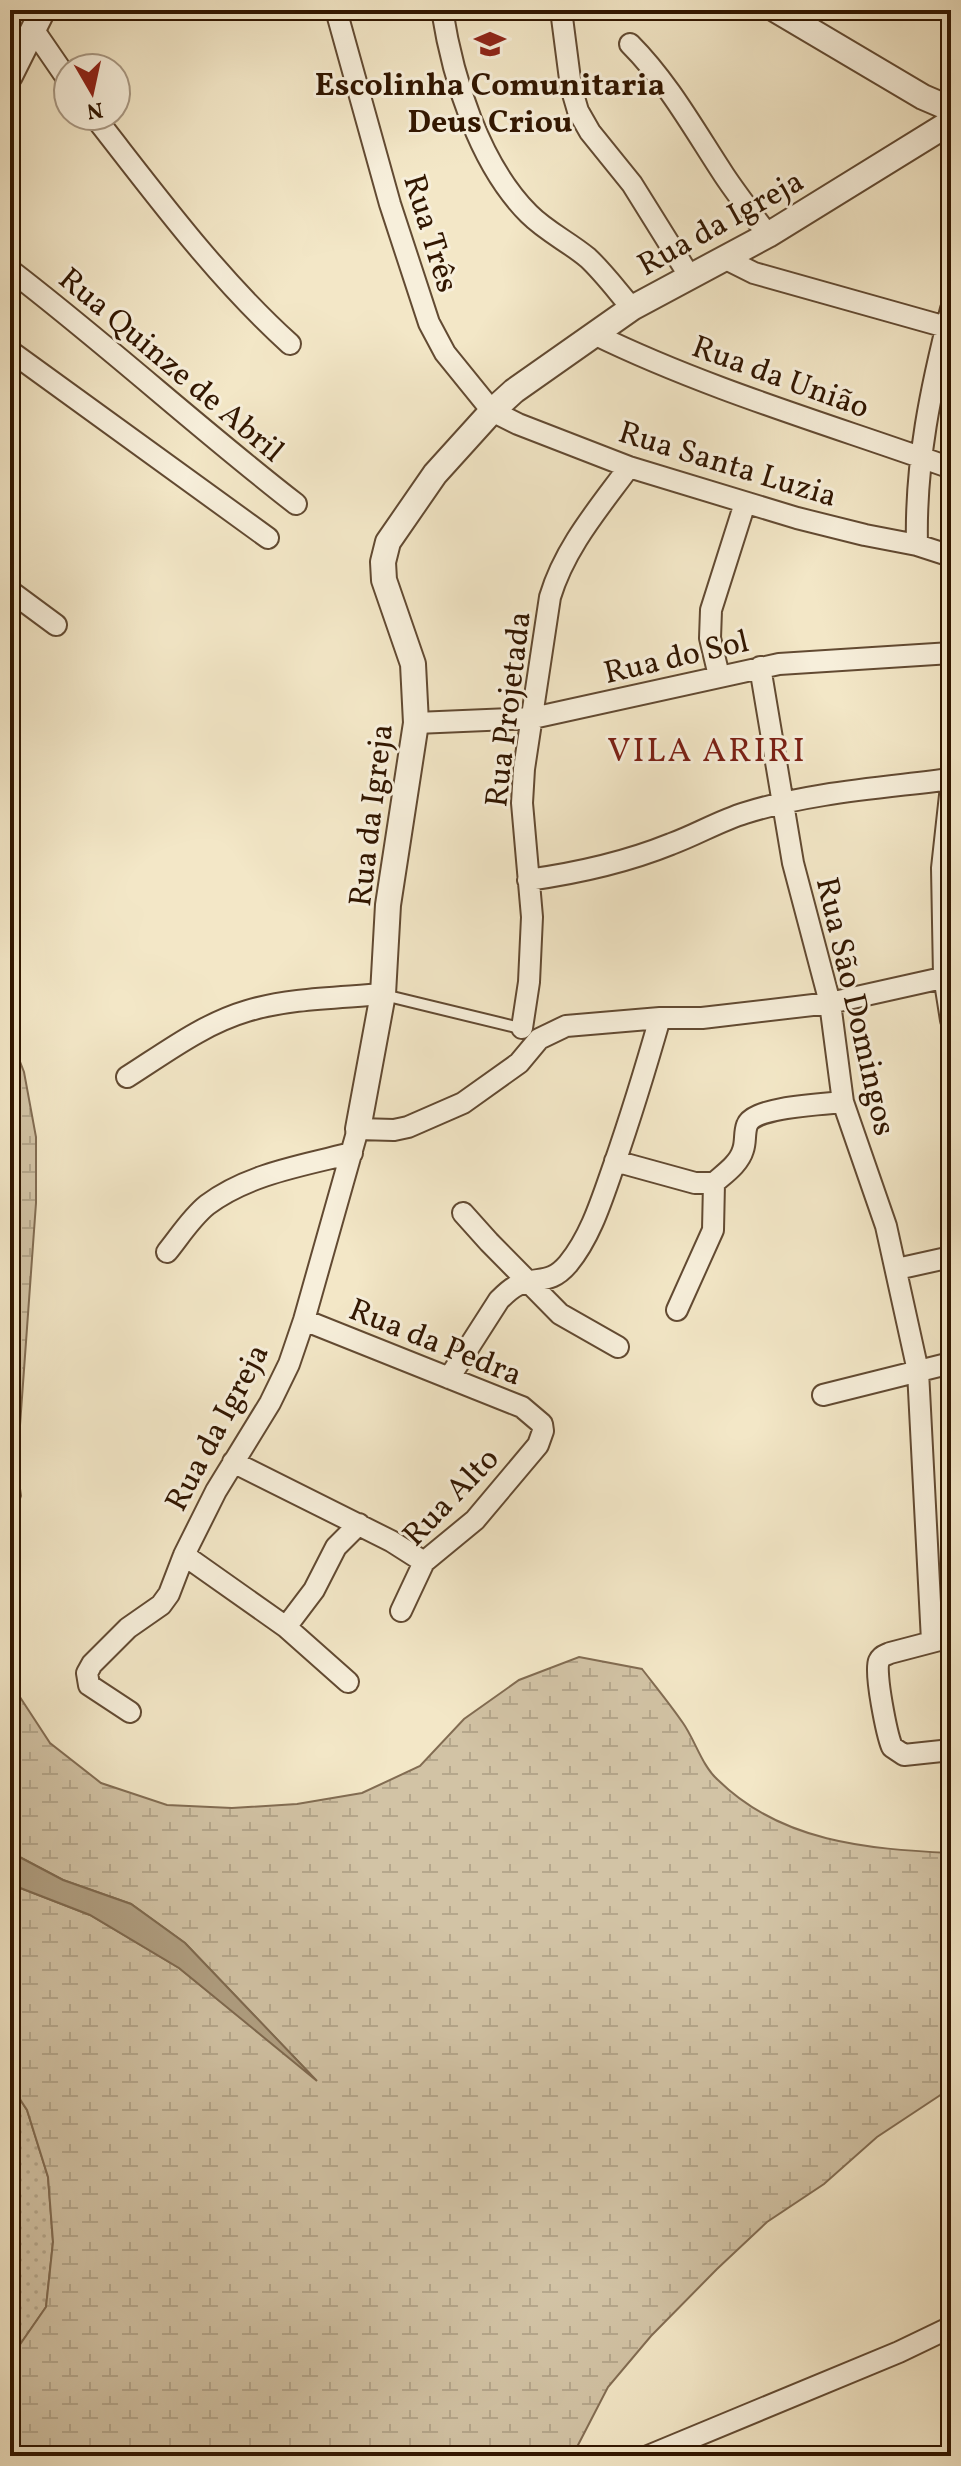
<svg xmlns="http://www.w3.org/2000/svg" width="961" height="2466" font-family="Vollkorn,serif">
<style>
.green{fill:url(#green-dots);stroke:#826c52;stroke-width:2}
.wetland{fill:url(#wetland-marsh);stroke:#826c52;stroke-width:2}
.water{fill:#b1a083;stroke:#7e694f;stroke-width:2}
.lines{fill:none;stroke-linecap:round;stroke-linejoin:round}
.service-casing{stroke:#624a32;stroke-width:14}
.minor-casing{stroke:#624a32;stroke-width:24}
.tertiary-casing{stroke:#624a32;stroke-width:28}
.service{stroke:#f7efdb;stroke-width:10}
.minor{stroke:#f7efdb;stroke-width:20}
.tertiary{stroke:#f7efdb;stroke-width:24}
.labels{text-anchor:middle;stroke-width:6;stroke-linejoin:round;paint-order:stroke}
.poi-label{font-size:32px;font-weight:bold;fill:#311600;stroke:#f7efdb}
.street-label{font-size:32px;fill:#311600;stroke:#f7efdb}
.neighbourhood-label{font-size:34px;letter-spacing:2px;fill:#7a1f14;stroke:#f7efdb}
</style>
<defs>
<pattern id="green-dots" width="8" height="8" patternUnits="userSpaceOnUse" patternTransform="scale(2)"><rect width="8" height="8" fill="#d2c3a5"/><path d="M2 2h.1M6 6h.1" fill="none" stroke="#b5a78c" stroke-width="1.8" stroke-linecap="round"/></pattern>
<pattern id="wetland-marsh" width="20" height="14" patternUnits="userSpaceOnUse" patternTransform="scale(2)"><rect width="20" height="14" fill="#d2c3a5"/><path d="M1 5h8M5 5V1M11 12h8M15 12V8" fill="none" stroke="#b5a78c"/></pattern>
</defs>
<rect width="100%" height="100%" fill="#f3e7c7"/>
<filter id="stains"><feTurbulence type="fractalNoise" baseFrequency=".0025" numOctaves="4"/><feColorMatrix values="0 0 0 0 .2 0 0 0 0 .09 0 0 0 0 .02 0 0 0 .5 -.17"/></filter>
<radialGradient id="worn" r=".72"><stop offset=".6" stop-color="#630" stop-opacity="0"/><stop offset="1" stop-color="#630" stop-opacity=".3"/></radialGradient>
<path class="green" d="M10,2084L27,2110L48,2177L53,2242L46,2307L10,2359Z"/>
<path class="wetland" d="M10,1036L24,1072L36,1137V1203L17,1467L21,1496L10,1526Z
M579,1657L642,1669C656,1687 670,1704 683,1723C695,1740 702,1766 718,1780C781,1842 867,1849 951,1853V2088L877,2137L824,2184L767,2222L717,2269L651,2336L608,2387L577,2447L578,2456H10V2359L46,2307L53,2242L48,2177L27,2110L10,2084V1884L90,1915L179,1968L310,2074L185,1943L131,1904L63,1880L10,1852V1664L14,1688L50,1743L101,1783L167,1805L232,1808L297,1804L362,1793L420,1766L464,1719L519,1680Z"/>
<path class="water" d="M10,1852L63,1880L131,1904L185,1943L317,2081L179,1968L90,1915L10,1884Z"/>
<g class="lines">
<defs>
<path id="service" d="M384,995L524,1029"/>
<path id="minor" d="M336,10L390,204L429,323L445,353L492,411L518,424L629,467L797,518L865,535L917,545L951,556
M442,10C453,79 479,164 529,214C547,232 569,242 588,258C604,273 618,292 632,308
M561,10L571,87L578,111L590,132L632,184L690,277
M33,29L68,80
M630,44C668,82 695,131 724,175C738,196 753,215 768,235
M94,116C156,195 215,276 290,344
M726,259L754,273L946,327
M10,270C108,345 198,428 296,504
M594,334C709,390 831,425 951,468
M10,351L268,538
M917,545C915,463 931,387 951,309
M10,591L56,625
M760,667L793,863L830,1003L843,1102L886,1226L918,1371L932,1641
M719,676L710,638L711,610L745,503
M416,723L533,718L779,664L951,653
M951,786L942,868L944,976L951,1020
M528,880C578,873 624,863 671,844C696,835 719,821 745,813C812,792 882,788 951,779
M522,1028L529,982L532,917L522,803L524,769L550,597C565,547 599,508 629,467
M127,1077C165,1053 203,1024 247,1011C290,998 338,998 383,994
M615,1161L695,1183H714
M714,1183C724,1174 739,1164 743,1150C746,1142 744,1133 747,1125C753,1107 824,1104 843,1102
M463,1213L489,1242L560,1314L618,1347
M167,1252C180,1236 191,1218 207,1205C248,1174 304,1165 352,1153
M897,1269L951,1257
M677,1310L713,1230L714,1183
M304,1320L522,1407L542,1424L543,1431L538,1445L475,1520L424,1562L401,1611
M449,1378L499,1300C505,1294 511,1288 518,1285C539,1276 550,1285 568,1264C591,1236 602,1199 614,1165C631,1116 646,1067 660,1018
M823,1395L951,1363
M233,1462L391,1541L424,1562
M184,1555L286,1627L348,1682
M286,1627L314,1590L336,1547L359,1524
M951,1637L890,1653C884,1656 882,1655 879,1661C874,1672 887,1735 892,1747L904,1755L951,1750
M130,1712L89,1685L87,1673L92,1664L128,1628L161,1605L169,1594L184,1555L216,1491L270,1403L289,1364L304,1320L358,1129L394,1130L408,1127L463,1103L519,1063L539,1039L566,1026L660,1018H702L830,1003L951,976
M648,2456L899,2352L951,2327"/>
<path id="tertiary" d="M776,10L923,97L951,109
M10,76L43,10
M358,1129L383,994L388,905L416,723L413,664L384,580L383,562L388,542L435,474L492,411L514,391L632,308L768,235L951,122"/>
</defs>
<use href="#service" class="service-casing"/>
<use href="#minor" class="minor-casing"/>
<use href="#tertiary" class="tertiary-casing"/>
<use href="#service" class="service"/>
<use href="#minor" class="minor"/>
<use href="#tertiary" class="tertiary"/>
</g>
<defs>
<symbol id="school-bare" viewBox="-9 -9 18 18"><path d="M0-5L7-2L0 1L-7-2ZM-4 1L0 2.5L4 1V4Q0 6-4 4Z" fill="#8f2418" stroke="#f7efdb" stroke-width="2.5" paint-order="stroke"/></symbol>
</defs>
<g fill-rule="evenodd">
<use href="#school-bare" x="468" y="22" width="44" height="44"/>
</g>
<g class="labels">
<g class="poi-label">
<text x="490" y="95">Escolinha Comunitaria<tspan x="490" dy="37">Deus Criou</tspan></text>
</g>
<g class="street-label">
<text transform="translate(720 222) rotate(-29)" y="11">Rua da Igreja</text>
<text transform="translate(432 233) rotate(73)" y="11">Rua Três</text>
<text transform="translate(172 364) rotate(40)" y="11">Rua Quinze de Abril</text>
<text transform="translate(781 376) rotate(20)" y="11">Rua da União</text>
<text transform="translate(728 463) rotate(17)" y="11">Rua Santa Luzia</text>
<text transform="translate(676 656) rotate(-13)" y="11">Rua do Sol</text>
<text transform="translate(507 709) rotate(-83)" y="11">Rua Projetada</text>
<text transform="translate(370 815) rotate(-83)" y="11">Rua da Igreja</text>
<text transform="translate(857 1006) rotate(77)" y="11">Rua São Domingos</text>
<text transform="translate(436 1341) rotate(22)" y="11">Rua da Pedra</text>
<text transform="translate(216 1427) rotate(-62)" y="11">Rua da Igreja</text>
<text transform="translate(450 1496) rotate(-46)" y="11">Rua Alto</text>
</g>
<g class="neighbourhood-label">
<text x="707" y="761">VILA ARIRI</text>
</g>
</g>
<rect width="961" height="2466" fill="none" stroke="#f3e7c7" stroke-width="40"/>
<rect x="12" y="12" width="937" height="2442" fill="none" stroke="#311600" stroke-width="4"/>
<rect x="20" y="20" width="921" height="2426" fill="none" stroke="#311600" stroke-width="2"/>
<g transform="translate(92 92) rotate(171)"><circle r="38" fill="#f7efdb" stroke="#a89883" stroke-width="2"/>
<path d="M0-6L14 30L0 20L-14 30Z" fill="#8f2418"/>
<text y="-12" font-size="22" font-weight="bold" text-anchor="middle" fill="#311600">N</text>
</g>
<rect width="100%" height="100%" filter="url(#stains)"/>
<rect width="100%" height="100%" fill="url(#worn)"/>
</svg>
